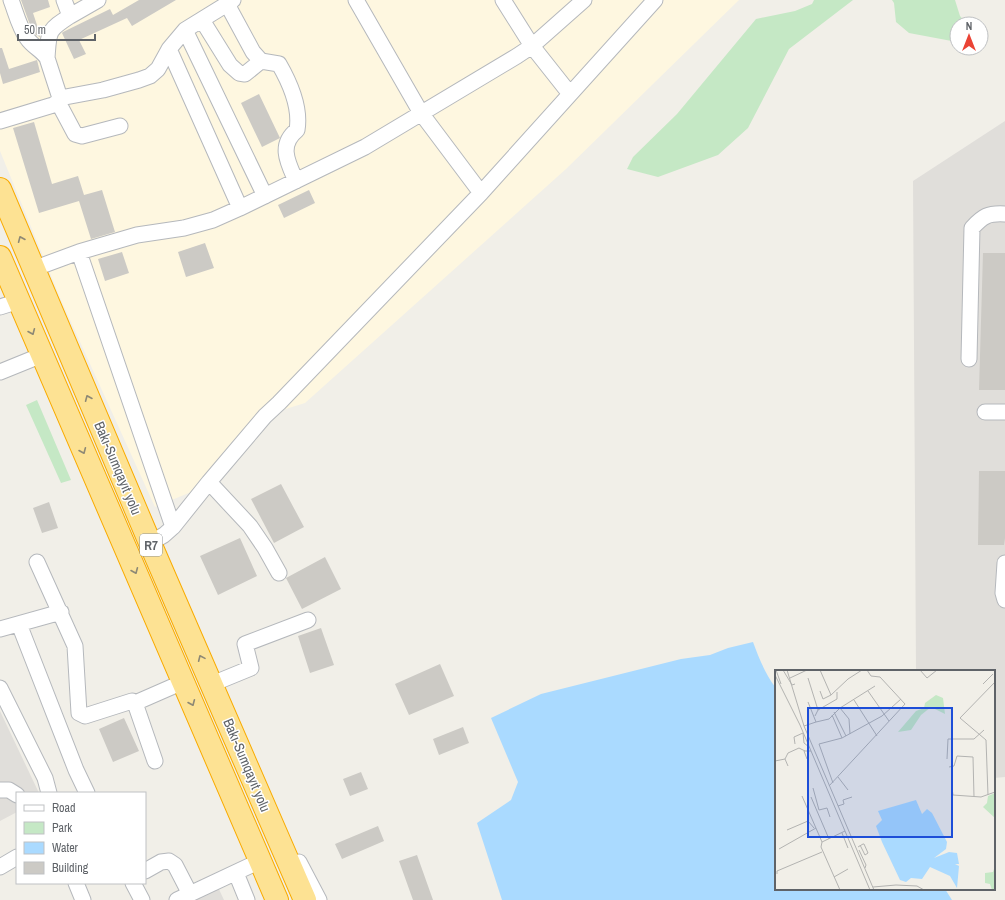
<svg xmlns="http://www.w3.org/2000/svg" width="1005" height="900" font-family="'Archivo Narrow',sans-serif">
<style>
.commercial{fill:#fef7e0}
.industrial{fill:#e0deda}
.green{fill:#c5e8c5}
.water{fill:#aadaff}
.building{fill:#cccac5}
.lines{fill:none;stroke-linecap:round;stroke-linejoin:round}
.minor-casing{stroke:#b5b8bc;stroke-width:17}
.highway-casing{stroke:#f9ab00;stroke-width:24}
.minor{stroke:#fff;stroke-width:15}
.highway{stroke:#fde293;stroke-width:22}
.oneway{stroke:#8e8975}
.labels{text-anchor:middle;stroke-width:3;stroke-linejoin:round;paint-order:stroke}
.shield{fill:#fff;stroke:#8f9295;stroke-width:1}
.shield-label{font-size:13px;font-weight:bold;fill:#5f6368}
.street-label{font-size:14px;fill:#5f6368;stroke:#fff}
.inset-road{fill:none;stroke:#b3b3b1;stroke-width:1}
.view{fill:#1d4ed8;fill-opacity:0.15;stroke:#1d4ed8;stroke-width:2}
.inset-edge{fill:none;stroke:#5f6368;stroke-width:2}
</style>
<rect width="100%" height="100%" fill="#f1efe8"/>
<path class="commercial" d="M0,0H739L566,169L305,403L276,412L271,404L191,492L155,507L61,300L0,151Z"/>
<path class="industrial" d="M1005,121V777L994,778V671H916L913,181Z
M0,711L39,793H17V812L0,821Z
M217,885L224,900H188Z"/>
<path class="green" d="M814,0H853L789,49L748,128L718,155L658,177L627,169L633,157L677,114L756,19L795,11L812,4Z
M892,0H955L960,16L967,24H957V42L909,33L896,22L894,3Z
M37,400L71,480L61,483L26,405Z"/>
<path class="water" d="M753,642C759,658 765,674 776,688V889H945L952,900H502L477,823L511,800L518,782L491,718L541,694L681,659L710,655L728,648Z"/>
<path class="building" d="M21,0H48L50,7L33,13L40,34V37L36,35L30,25Z
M139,0H176L132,26L127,18L79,40L86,54L74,59L62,33L63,32L110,9L113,15Z
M0,48H2L9,69L37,60L40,72L3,84L0,73Z
M259,94L280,138L262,147L241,103Z
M34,122L52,184L78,176L84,195L102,190L115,232L91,239L79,201L39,213L13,128Z
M309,190L315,203L284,218L278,205Z
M205,243L214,268L186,277L178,252Z
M122,252L129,273L105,281L98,259Z
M983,253H1005V390H979Z
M979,471H1005V538L1004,545H978Z
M281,484L304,527L274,543L251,499Z
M49,502L58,528L42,533L33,508Z
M240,538L257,576L218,595L200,556Z
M325,557L341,589L302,609L286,578Z
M321,628L334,665L310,673L298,636Z
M440,664L454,696L409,715L395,684Z
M124,718L139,751L113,762L99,729Z
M463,727L469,743L439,755L433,739Z
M361,772L368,789L350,796L343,779Z
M378,826L384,841L342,859L335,844Z
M417,855L433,900H413L399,861Z"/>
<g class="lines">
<defs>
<path id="minor" d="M233,0L227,4L253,52L261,61L279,64C290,83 301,107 297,130C278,145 288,163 296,181
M356,0L421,113L481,193
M503,0L532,46L570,94
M70,16L98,0
M202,20L230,65L239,73L245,74L261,61
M185,30L265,196
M169,49L240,208L213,220L184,228L137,235L79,252L173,527
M47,58C49,31 47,31 70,16L64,0
M60,98L103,90L139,80L150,76L158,69L169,49L185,30L227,4
M58,102L75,134L82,136L120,126
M0,121L53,105L58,102L60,98L47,58C42,50 33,47 27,38C19,27 16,13 11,0
M240,208L365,147L517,56L532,46L584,0
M33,269L79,252
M0,307L19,301
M969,359L972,228C983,216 988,213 1005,214
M0,372L42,355
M985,412H1005
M209,482L250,526L265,548L279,573
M150,543L164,535L173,527L209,482L265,416L279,403L481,193L655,0
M37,562L75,646L79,713L85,716L132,701L135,703L155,761
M1005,563L1003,593L1005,600
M19,624L76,770L87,793
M0,629L61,612
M212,684L251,668L245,644L308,620
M0,688L45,778L49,793
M135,703L183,682
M0,790H9L17,795
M299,862L319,900
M0,867L17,857
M145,871L161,862L169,861L175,865L190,894
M236,873L247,900
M76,883L83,900
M133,883L142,900
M177,900L260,861"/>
<path id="highway" d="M0,189L150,543L305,900
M0,257L277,900"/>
</defs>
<use href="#minor" class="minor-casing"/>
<use href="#highway" class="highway-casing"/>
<use href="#minor" class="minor"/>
<use href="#highway" class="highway"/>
</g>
<defs><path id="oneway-chevron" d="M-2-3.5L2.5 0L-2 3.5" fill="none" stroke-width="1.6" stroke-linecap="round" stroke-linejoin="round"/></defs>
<g class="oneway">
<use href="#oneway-chevron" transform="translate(21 239) rotate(-113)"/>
<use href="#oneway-chevron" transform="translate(32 332) rotate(67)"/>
<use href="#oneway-chevron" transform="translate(88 398) rotate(-113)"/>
<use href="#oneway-chevron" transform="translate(83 451) rotate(67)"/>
<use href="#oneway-chevron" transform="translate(135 571) rotate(67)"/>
<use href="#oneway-chevron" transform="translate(201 658) rotate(-114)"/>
<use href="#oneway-chevron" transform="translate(192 703) rotate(67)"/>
</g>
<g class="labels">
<rect class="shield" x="140" y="534" width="22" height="22" rx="3"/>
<g class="shield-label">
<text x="151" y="550">R7</text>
</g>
<g class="street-label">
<text transform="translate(118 468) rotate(67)" y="5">Bakı-Sumqayıt yolu</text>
<text transform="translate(247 765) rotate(67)" y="5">Bakı-Sumqayıt yolu</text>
</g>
</g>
<g transform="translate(775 670)">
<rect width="220" height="220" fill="#f1efe8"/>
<path d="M161,25L168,28L170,44L156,37L146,45L136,60L123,62L141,41L149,38L150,33ZM220,123V148L208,137L212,133L213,126ZM220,196V220H217L215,214L210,213V203L218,202Z" fill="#c5e8c5"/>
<path d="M141,130L147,144L152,139L157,143L172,172L171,179L159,188L174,182L182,183L184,194H180L184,196L182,218L175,206L155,197L147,209L136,208L131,212L125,210L107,172L101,156L107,150L103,141Z" fill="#aadaff"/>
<path class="inset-road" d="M1,0L6,14M8,0L17,15L20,14M12,0L29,56L99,220M45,0L56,25M145,0L152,8L162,0M0,5L25,55L95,220M15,8L32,0M33,8L43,40L40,46M208,14L218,4M45,21L48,29L56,25L73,9L87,0M93,21L114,51M79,30L102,66M43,40L62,29V22M59,42L71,66M57,45L67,68L44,74L58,113M41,52L54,49L65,38M29,56L41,52L33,32M75,64L74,49L65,38L100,16M67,68L107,46L126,29M20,74L19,67L28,63L29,73L34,77M10,89L13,83L24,78L30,81M32,89L29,81H36M172,89L173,69H199L209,60M0,91L10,89L13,96M174,97L179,96L182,86L198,87L199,127M63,107L73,120M54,116L130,34L105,7L96,6L92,0M38,118L44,140L52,138L55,147M177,118L178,125L206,127L220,122M213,125L211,70L185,48L220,12M27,126L47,172M36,127L54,169M63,136L69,134L68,130L77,127M12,160L33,151L39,158M67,163L73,178M83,177L88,174H89L93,183L90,185L85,175M4,179L41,158M84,180L91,195L90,198M2,204V201L47,182M59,207L73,199M98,217L121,215L142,216L149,220M65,220L46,177L47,172L70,161"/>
<path class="view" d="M33,38H177V167H33Z"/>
<rect width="220" height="220" class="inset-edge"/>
</g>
<rect x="16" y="792" width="130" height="92" fill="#ffffff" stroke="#bfc1c3"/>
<rect x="24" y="805" width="20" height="6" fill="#ffffff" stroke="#bfc1c3"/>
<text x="52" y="812" font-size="12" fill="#5f6368">Road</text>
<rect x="24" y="822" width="20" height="12" fill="#c5e8c5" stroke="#bfc1c3"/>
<text x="52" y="832" font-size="12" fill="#5f6368">Park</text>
<rect x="24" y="842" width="20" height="12" fill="#aadaff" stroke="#bfc1c3"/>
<text x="52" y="852" font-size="12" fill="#5f6368">Water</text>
<rect x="24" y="862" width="20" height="12" fill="#cccac5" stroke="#bfc1c3"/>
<text x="52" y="872" font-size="12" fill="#5f6368">Building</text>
<g transform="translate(969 36)"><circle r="19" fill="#ffffff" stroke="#bfc1c3"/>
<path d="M0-3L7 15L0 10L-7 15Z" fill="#ea4335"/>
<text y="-6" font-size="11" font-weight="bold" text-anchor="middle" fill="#5f6368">N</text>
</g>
<path d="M18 34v6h77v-6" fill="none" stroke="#5f6368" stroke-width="2"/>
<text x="24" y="34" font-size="12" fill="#5f6368" stroke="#ffffff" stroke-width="3" paint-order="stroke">50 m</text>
</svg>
